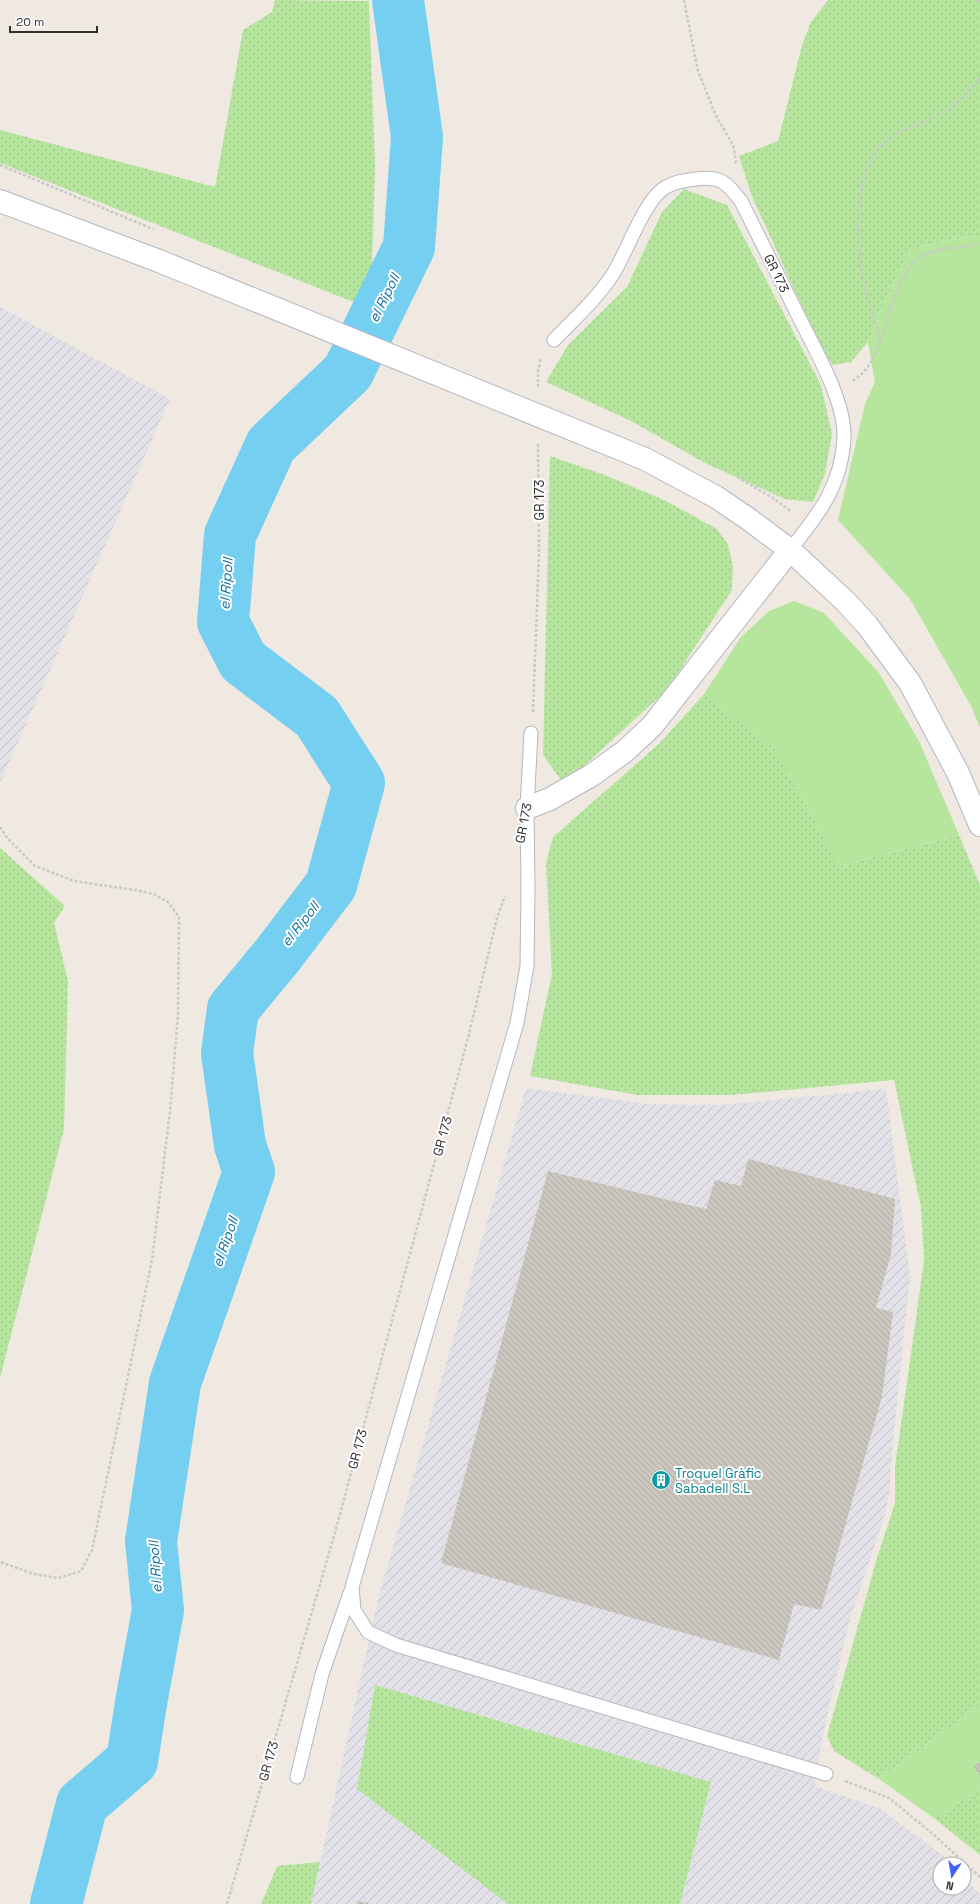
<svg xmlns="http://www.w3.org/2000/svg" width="980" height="1904" font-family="'Space Grotesk',sans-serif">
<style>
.industrial{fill:url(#industrial-furrows)}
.grass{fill:url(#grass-dots)}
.garden{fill:#b6e59e}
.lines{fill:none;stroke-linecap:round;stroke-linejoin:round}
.river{stroke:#75cff0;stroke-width:52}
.building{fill:url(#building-back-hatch)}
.lane-casing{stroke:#b4b7c1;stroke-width:15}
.street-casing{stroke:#b4b7c1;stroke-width:24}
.secondary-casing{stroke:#b4b7c1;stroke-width:24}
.path{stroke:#c9c9c9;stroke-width:2.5;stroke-dasharray:3 2;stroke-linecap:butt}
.lane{stroke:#fff;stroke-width:13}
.street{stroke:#fff;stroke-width:22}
.secondary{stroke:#fff;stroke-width:22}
.secondary-bridge-casing{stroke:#b4b7c1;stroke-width:24;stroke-linecap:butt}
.secondary-bridge{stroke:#fff;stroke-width:22}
.labels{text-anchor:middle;stroke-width:4;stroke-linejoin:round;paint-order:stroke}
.street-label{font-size:13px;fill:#2e2e2e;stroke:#fff}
.culture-label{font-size:13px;fill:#0d838f;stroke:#fff;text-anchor:start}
.water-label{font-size:14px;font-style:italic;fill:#0d6fa3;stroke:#fff}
</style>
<defs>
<pattern id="industrial-furrows" width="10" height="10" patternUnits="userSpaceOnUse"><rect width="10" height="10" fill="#e3e1e8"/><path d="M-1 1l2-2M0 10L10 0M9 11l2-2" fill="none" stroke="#c3c1c7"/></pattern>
<pattern id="grass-dots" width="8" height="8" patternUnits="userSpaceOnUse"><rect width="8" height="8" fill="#b6e59e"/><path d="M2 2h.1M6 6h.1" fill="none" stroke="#9dc588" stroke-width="1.8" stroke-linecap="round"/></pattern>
<pattern id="building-back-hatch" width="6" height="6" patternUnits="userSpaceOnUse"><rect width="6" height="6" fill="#cbc7bf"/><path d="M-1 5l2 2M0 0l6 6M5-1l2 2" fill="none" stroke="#afaba4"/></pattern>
</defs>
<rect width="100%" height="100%" fill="#efe9e1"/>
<path class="industrial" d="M0,307L170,399L0,783Z
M526,1088L648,1104L720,1105L886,1089L910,1276L891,1462L890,1487L886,1511L848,1626L822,1738L815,1786L879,1808L954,1864H940V1888H964V1876L980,1895V1904H680L711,1782L375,1685L357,1789L508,1904H311L379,1595Z"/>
<path class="grass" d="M275,0L369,1L375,165L372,268L364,306L0,163V130L215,187L243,30L272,12Z
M828,0H980V236L958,238L911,249L880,312L868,342L851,362L833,365L821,349L751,194L739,156L778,141L802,45L811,22Z
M684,189L727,205L821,385L832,434L825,474L813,502L785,499L707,464L629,420L546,382L568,345L627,287L662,212Z
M550,456L602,474L664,500L717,529L728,545L733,566L732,590L667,690L564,784L543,755Z
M704,694L776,750L839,866L959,835L980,885V1705L879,1779L834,1751L827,1736L877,1558L895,1503V1467L924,1261L921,1208L894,1080L731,1095H638L530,1076L552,974L546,863L553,837L660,743Z
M0,848L65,906L54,923L68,981L64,1129L0,1378Z
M375,1685L711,1782L680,1904H508L357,1789Z
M980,1788V1855L935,1819Z
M320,1862L311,1904H261L277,1866Z"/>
<path class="garden" d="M980,236V728L971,706L910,599L838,520L865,404L875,382L868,342L880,312L911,249L958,238Z
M794,601L824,613L879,673L919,741L959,835L839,866L776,750L704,694L741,637L769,611Z
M980,1705V1788L935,1819L879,1779Z"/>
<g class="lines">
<path class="river" d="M56,1904L82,1804L132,1761L141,1703L158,1610L151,1541L175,1383L249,1172L240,1145L227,1053L233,1009L277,956L331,885L359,783L317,717L243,661L223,622L230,535L271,445L348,372L409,247L417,137L398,0"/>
</g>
<path class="building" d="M748,1159L895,1199L891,1254L876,1308L893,1312L882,1397L821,1610L794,1604L779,1660L441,1563L548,1171L706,1209L715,1180L741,1186Z
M980,1762V1777L974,1766Z
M357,1901L368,1903V1904H356Z"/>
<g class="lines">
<defs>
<path id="lane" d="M554,340C574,319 597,299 613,274C627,252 645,198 666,187C674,182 686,180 696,179C721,176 726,182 741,201C760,239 779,277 798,315C814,348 845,400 844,437C842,485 819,514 790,550
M531,733L527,808L528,888L527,966L517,1023L352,1587L354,1610L368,1632L396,1645L826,1774
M297,1777L322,1674L350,1593"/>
<path id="street" d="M527,808L550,799L592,775L624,752L652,726L790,550"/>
<path id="secondary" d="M0,201L159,261
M645,459L716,497L747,518L790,550L846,602L867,625L910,683L958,773L980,825"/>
</defs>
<use href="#lane" class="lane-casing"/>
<use href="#street" class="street-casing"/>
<use href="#secondary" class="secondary-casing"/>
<path class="path" d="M684,0L698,71L716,116L733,145L736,161L734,164
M978,0L980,1
M0,165L153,229
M880,339C874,316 865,293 861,269C855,232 855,165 887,140C899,130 917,126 931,119C951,110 966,96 980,79
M853,381C857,377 863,374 866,369C889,342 889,271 926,254C940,248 964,247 980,244
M538,387V371L541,358
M737,477L773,498L792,512
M533,712L539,554L538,444
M0,827L8,839L35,866L74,881L135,890L154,894L169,903L179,917L178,1015L170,1111L152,1260L92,1550L81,1571L58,1578L34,1574L0,1562
M845,1781L889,1798L934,1835L980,1877
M227,1904L336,1529L469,1034L497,918L505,896"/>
<use href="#lane" class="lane"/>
<use href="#street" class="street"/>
<use href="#secondary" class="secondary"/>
<defs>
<path id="secondary-bridge" d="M159,261L645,459"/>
</defs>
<use href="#secondary-bridge" class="secondary-bridge-casing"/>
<use href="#secondary-bridge" class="secondary-bridge"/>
</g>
<defs>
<symbol id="building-disc" viewBox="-11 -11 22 22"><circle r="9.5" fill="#0f9aa8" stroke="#fff"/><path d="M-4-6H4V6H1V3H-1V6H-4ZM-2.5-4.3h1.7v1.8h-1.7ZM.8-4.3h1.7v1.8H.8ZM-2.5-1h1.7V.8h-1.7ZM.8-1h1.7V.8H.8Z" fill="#fff"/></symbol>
</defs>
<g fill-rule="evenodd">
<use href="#building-disc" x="650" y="1469" width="22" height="22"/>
</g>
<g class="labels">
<g class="street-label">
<text transform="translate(777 273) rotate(64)" y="5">GR 173</text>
<text transform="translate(539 500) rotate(-90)" y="5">GR 173</text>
<text transform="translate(523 823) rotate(-79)" y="5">GR 173</text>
<text transform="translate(442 1136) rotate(-75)" y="5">GR 173</text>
<text transform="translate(357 1449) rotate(-75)" y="5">GR 173</text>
<text transform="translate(268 1761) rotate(-74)" y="5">GR 173</text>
</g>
<g class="culture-label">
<text x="675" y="1478">Troquel Gràfic<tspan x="675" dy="15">Sabadell S.L</tspan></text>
</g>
<g class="water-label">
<text transform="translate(384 298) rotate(-64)" y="5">el Ripoll</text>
<text transform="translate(226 584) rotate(-86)" y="5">el Ripoll</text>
<text transform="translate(300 924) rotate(-52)" y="5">el Ripoll</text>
<text transform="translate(225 1242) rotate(-71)" y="5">el Ripoll</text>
<text transform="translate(155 1567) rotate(-94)" y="5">el Ripoll</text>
</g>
</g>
<g transform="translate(952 1876) rotate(192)"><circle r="19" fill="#ffffff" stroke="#ababab"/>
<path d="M0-3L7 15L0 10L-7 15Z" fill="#4264fb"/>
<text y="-6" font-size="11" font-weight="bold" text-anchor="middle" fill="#2e2e2e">N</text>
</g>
<path d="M10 26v6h87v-6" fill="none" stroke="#2e2e2e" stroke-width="2"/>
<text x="16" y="26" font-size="12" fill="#2e2e2e" stroke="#ffffff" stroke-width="3" paint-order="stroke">20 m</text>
</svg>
